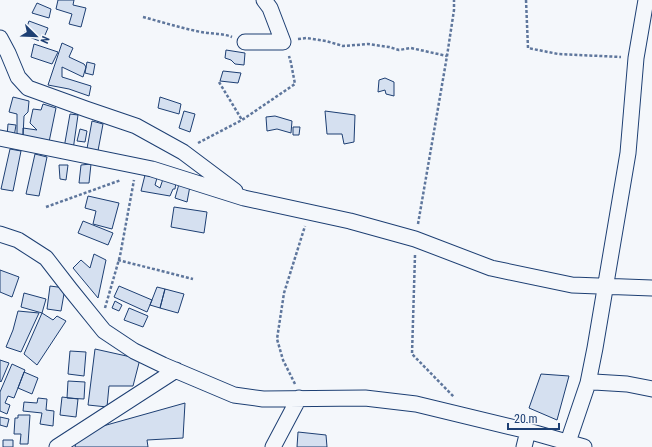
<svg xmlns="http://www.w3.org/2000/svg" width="652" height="447" font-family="'Roboto Condensed',sans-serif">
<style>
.building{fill:#d5e0f0;stroke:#1d3f73}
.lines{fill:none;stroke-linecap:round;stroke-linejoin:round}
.street-casing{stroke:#1d3f73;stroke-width:17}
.path{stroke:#5e769c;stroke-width:2.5;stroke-dasharray:3 2;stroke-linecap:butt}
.street{stroke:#f4f7fb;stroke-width:15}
</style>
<rect width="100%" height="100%" fill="#f4f7fb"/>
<path class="building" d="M58,0H74L73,5L86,8L81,27L69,24L72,14L56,9Z
M37,3L51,9L49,18L32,13Z
M29,21L48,28L42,42L24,35Z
M62,43L73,48L69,57L84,64L86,67L83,77L62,67V77L91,86L89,96L69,89L48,85Z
M34,44L58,52L52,64L31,57Z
M226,50L245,53L244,65L235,64L231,60L225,58Z
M87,62L95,64L93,75L85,73Z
M223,71L241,73L238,83L220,81Z
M385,78L394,82V96L386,94L385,90L378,92L379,80Z
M13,97L29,101L28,112L24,116L23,137L17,134V114L9,112Z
M160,97L181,104L179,114L158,108Z
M43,104L56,108L49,142L23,139V128L37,130L30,123L33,109L41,110Z
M184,111L195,114L190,132L179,128Z
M325,111L355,115L354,142L344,144L342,134H327Z
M70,114L78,115L73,150L64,148Z
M275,116L292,121L291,133L277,129L267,131L266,117Z
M92,121L103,124L97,156L86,154Z
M8,124L16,125L14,137L7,136Z
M293,127H300L299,135H293Z
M80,129L87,131L85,142L77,141Z
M10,149L21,151L13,191L1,189Z
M35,154L47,157L39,196L26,194Z
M91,164L89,183H79L81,165Z
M59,165H68L66,180L60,179Z
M145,175L157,178L155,185L160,188L163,179L176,182L175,189H173L170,196L141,191Z
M179,184L190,186L187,202L175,198Z
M88,196L119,203L112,229L93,224L96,211L85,208Z
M174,207L207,212L204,233L171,227Z
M83,221L113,233L108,245L78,233Z
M94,254L106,260L98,298L73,268L81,260L90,268Z
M0,270L19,277L12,297L0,292Z
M50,286L65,288L61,311L47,309Z
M119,286L152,300L147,312L114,297Z
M157,287L165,289L160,308L150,305Z
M165,289L184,294L178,313L160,308Z
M24,293L46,299L42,313L21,307Z
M115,301L122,305L119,311L112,308Z
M129,308L148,316L143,327L124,320Z
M18,311L39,313L21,352L6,347L13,330Z
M42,313L53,320L57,316L66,321L37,365L24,354Z
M95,349L140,359L133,386H109L107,407L88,405Z
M70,351L86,352L84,376L68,374Z
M0,360L9,363L1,382L0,381Z
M12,364L25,370L14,398L8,396L5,403L10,405L7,414L0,411V392Z
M24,372L38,378L32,394L18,388Z
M541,374L569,376L557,420L529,408Z
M68,381L85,382L84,399L67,398Z
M62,397L78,399L76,417L60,415Z
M38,398L47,399L46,410L54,411L53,426L40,424L42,413L23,411L24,402L37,403Z
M185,403L183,438L147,440L148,447H75L78,433Z
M18,415H30L28,444H20L21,434H14L15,418H18Z
M0,417L9,419L7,427L0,425Z
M298,432L326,435L327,447H297Z
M3,440H13V447H3Z"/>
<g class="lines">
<defs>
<path id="street" d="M0,38L8,53L18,77L28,88L86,109L136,126L183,152L235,191
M245,42H283L270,8L264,0
M0,138L152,169L244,198L350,221L415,239L491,268L572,285L652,288
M0,234L18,240L46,258L70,289L104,331L134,351L163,365L234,395L263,399L365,398L416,404L528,431L584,447
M588,383L594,382L627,384L652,389
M568,442L588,383L595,348L628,153L636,58L646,0
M57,447L176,370
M273,447L299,398
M524,447L528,431"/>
</defs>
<use href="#street" class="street-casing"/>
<path class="path" d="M526,0L528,48L558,54L621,57
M143,17C162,22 181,28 201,32C211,34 222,33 232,37
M298,39L307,38L326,41L343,46L368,44L389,47L399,50L411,48L447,56
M219,82L242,120
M198,143L242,120L295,84L291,63L289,56
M46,207L121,180
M418,224L447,56L454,10V0
M415,255L412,354L454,397
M118,260L193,279
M105,308L120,256L134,180
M295,384L283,360L277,339L284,293L305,226"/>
<use href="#street" class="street"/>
</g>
<g transform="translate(36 36) rotate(113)" stroke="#f4f7fb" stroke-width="3" paint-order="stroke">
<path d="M0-3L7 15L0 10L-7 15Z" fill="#1d3f73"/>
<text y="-6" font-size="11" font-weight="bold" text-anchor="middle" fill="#1d3f73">N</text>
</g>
<path d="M508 423v6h51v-6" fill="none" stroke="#1d3f73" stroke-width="2"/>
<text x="514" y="423" font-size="12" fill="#1d3f73" stroke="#f4f7fb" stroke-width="3" paint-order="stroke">20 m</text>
</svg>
